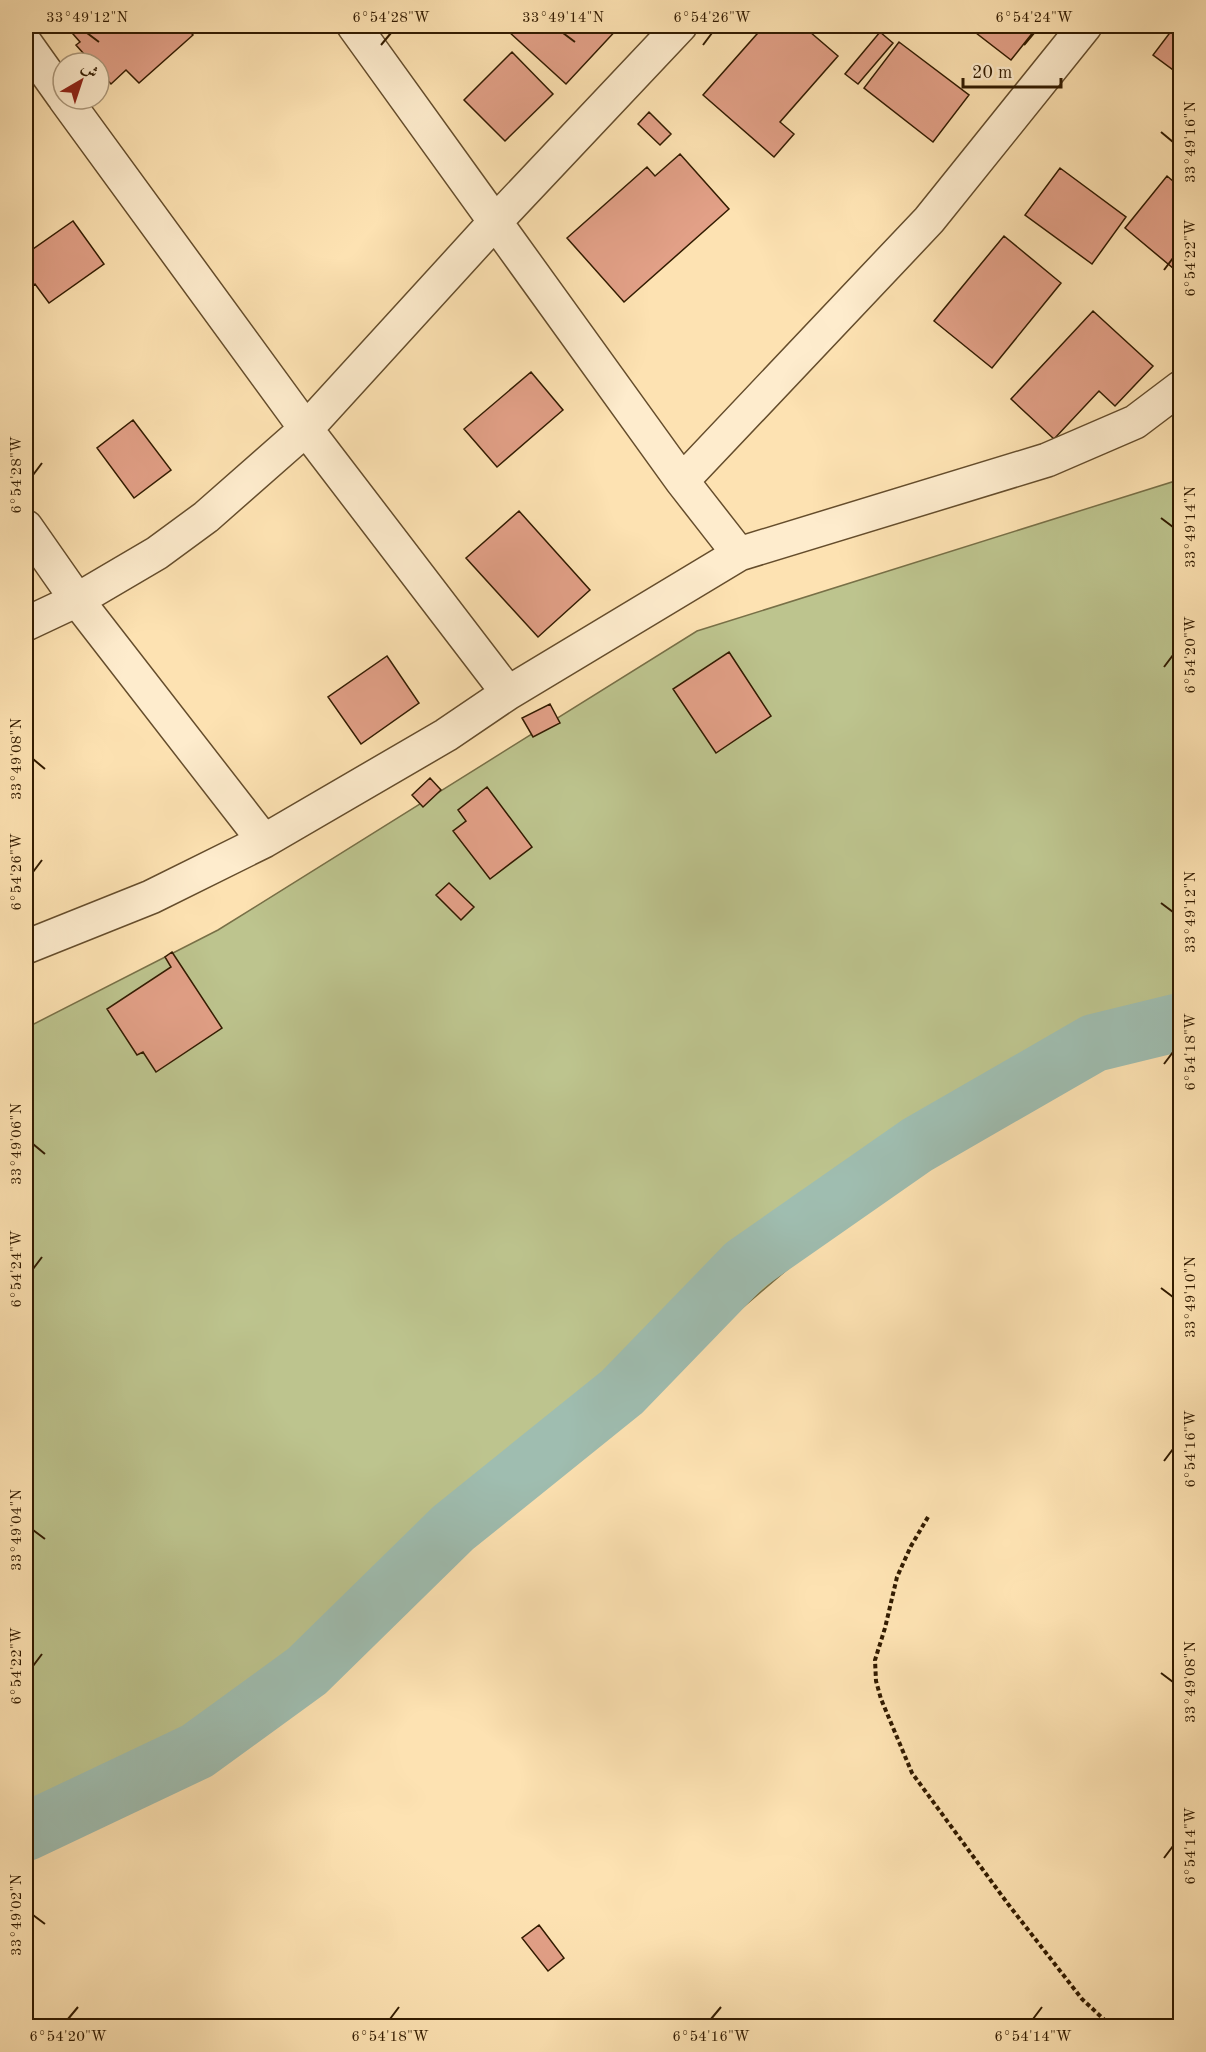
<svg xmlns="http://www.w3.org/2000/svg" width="1206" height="2052" font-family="'Old Standard TT',Amiri,serif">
<rect width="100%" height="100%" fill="#fde2b2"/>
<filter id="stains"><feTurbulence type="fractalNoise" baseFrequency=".00333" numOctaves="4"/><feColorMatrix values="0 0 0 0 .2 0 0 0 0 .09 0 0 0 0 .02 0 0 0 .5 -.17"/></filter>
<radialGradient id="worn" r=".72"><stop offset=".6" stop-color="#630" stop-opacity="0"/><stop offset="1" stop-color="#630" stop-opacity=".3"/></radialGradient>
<path fill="#bdc48e" stroke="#787047" stroke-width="1.5" d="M1180,473V1026L865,1203L419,1584L225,1755L26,1813V1028L218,930L697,631L1175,481Z"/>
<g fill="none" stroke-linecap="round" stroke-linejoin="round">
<path stroke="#9fbdb0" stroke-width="58" d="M26,1832L197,1751L307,1671L453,1528L622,1392L745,1265L917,1145L1094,1043L1180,1022"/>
</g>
<path fill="#e2a087" stroke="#321b00" stroke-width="1.5" d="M66,26H185L193,35L139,83L126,70L111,84L99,71V63H92L76,45L80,42Z
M514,26H620L566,84L508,31Z
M764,26H803L838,56L780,122L794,134L774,157L703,95Z
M967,26H1038L1011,60Z
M1175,26H1180V75L1153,55Z
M880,32L893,43L858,84L845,74Z
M899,42L969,95L933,142L864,88Z
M512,52L553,94L505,141L464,100Z
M649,112L671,134L660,145L638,124Z
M680,154L729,209L624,302L567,238L647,167L655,176Z
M1060,168L1126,217L1092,264L1025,215Z
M1167,176L1180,187V274L1125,228Z
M73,221L104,264L49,303L35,284L26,291V254Z
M1004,236L1061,283L992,368L934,321Z
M1093,311L1153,366L1115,406L1099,391L1054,439L1011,399Z
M531,372L563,410L497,467L464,429Z
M133,420L171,470L134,498L97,448Z
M519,511L590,590L538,637L466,558Z
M729,652L771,716L716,753L673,689Z
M387,656L419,703L361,744L328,697Z
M550,704L560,723L533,737L522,718Z
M430,778L441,790L423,807L412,795Z
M487,787L532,847L490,879L453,831L466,821L458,810Z
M449,883L474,907L461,920L436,895Z
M172,952L222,1028L156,1072L143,1052L137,1055L107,1009L171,967L165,957Z
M539,1925L564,1958L548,1971L522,1938Z"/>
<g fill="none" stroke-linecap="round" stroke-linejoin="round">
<defs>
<path id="minor" d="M354,26L682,481L739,554
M26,44L63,96
M65,99L306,429L508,693
M682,481L929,220L1085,26
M26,527L77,600L264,841
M26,624L77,600L157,553L206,517L306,429L495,222L680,26
M26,947L151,897L264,841L446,735L508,693L739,554L1047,460L1135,422L1180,388"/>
</defs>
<use href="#minor" stroke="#654d2c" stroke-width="36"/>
<path stroke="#321b00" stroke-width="4" stroke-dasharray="4.5 3" stroke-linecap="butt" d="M928,1517L911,1546L897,1577L885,1628L875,1660L876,1681L881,1699L912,1773L1008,1904L1082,1999L1111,2026"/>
<use href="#minor" stroke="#feeccd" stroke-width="33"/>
</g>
<path fill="none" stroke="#321b00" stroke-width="2" d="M87,33L99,42M563,33L575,42M381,45L391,33M703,45L712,33M1024,45L1034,33M1161,132L1173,142M1164,270L1173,258M33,475L42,463M1161,518L1173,527M1164,667L1173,655M33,759L45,769M33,872L42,860M1161,903L1173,912M1164,1064L1173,1052M33,1144L45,1154M33,1269L42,1257M1161,1288L1173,1297M1164,1461L1173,1449M33,1530L45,1539M33,1666L42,1654M1161,1673L1173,1682M1164,1858L1173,1846M33,1915L45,1924M68,2019L78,2007M390,2019L399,2007M711,2019L721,2007M1033,2019L1042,2007"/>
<rect width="1206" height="2052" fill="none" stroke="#fde2b2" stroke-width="66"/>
<g transform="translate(81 81) rotate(39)"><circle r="28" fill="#feeccd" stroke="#ac987b" stroke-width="1.5"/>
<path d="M0-4.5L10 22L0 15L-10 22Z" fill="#8f2418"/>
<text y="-9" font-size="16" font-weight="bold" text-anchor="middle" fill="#321b00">ش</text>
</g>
<path d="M963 78v9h98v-9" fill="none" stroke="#321b00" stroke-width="3"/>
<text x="972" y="78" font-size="18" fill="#321b00" stroke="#feeccd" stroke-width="4.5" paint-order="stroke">20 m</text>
<rect x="33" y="33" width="1140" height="1986" fill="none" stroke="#321b00" stroke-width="2"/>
<g font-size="15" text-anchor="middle" fill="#321b00">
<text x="87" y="22">33°49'12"N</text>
<text x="391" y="22">6°54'28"W</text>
<text x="563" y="22">33°49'14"N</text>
<text x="712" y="22">6°54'26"W</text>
<text x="1034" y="22">6°54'24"W</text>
<text transform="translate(1190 142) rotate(-90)" y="5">33°49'16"N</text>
<text transform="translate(1190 258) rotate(-90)" y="5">6°54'22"W</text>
<text transform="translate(16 475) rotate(-90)" y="5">6°54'28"W</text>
<text transform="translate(1190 527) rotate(-90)" y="5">33°49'14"N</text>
<text transform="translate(1190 655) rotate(-90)" y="5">6°54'20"W</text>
<text transform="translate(16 759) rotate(-90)" y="5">33°49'08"N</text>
<text transform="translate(16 872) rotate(-90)" y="5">6°54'26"W</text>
<text transform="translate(1190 912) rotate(-90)" y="5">33°49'12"N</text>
<text transform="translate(1190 1052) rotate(-90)" y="5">6°54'18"W</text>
<text transform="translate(16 1144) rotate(-90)" y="5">33°49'06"N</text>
<text transform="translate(16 1269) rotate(-90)" y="5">6°54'24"W</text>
<text transform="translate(1190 1297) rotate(-90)" y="5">33°49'10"N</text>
<text transform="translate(1190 1449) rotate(-90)" y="5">6°54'16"W</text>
<text transform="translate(16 1530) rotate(-90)" y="5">33°49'04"N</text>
<text transform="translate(16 1666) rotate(-90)" y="5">6°54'22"W</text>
<text transform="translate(1190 1682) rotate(-90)" y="5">33°49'08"N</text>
<text transform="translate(1190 1846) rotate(-90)" y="5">6°54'14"W</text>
<text transform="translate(16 1915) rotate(-90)" y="5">33°49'02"N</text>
<text x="68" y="2041">6°54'20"W</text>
<text x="390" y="2041">6°54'18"W</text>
<text x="711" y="2041">6°54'16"W</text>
<text x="1033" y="2041">6°54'14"W</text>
</g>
<rect width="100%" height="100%" filter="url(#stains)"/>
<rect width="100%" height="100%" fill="url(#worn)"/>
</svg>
